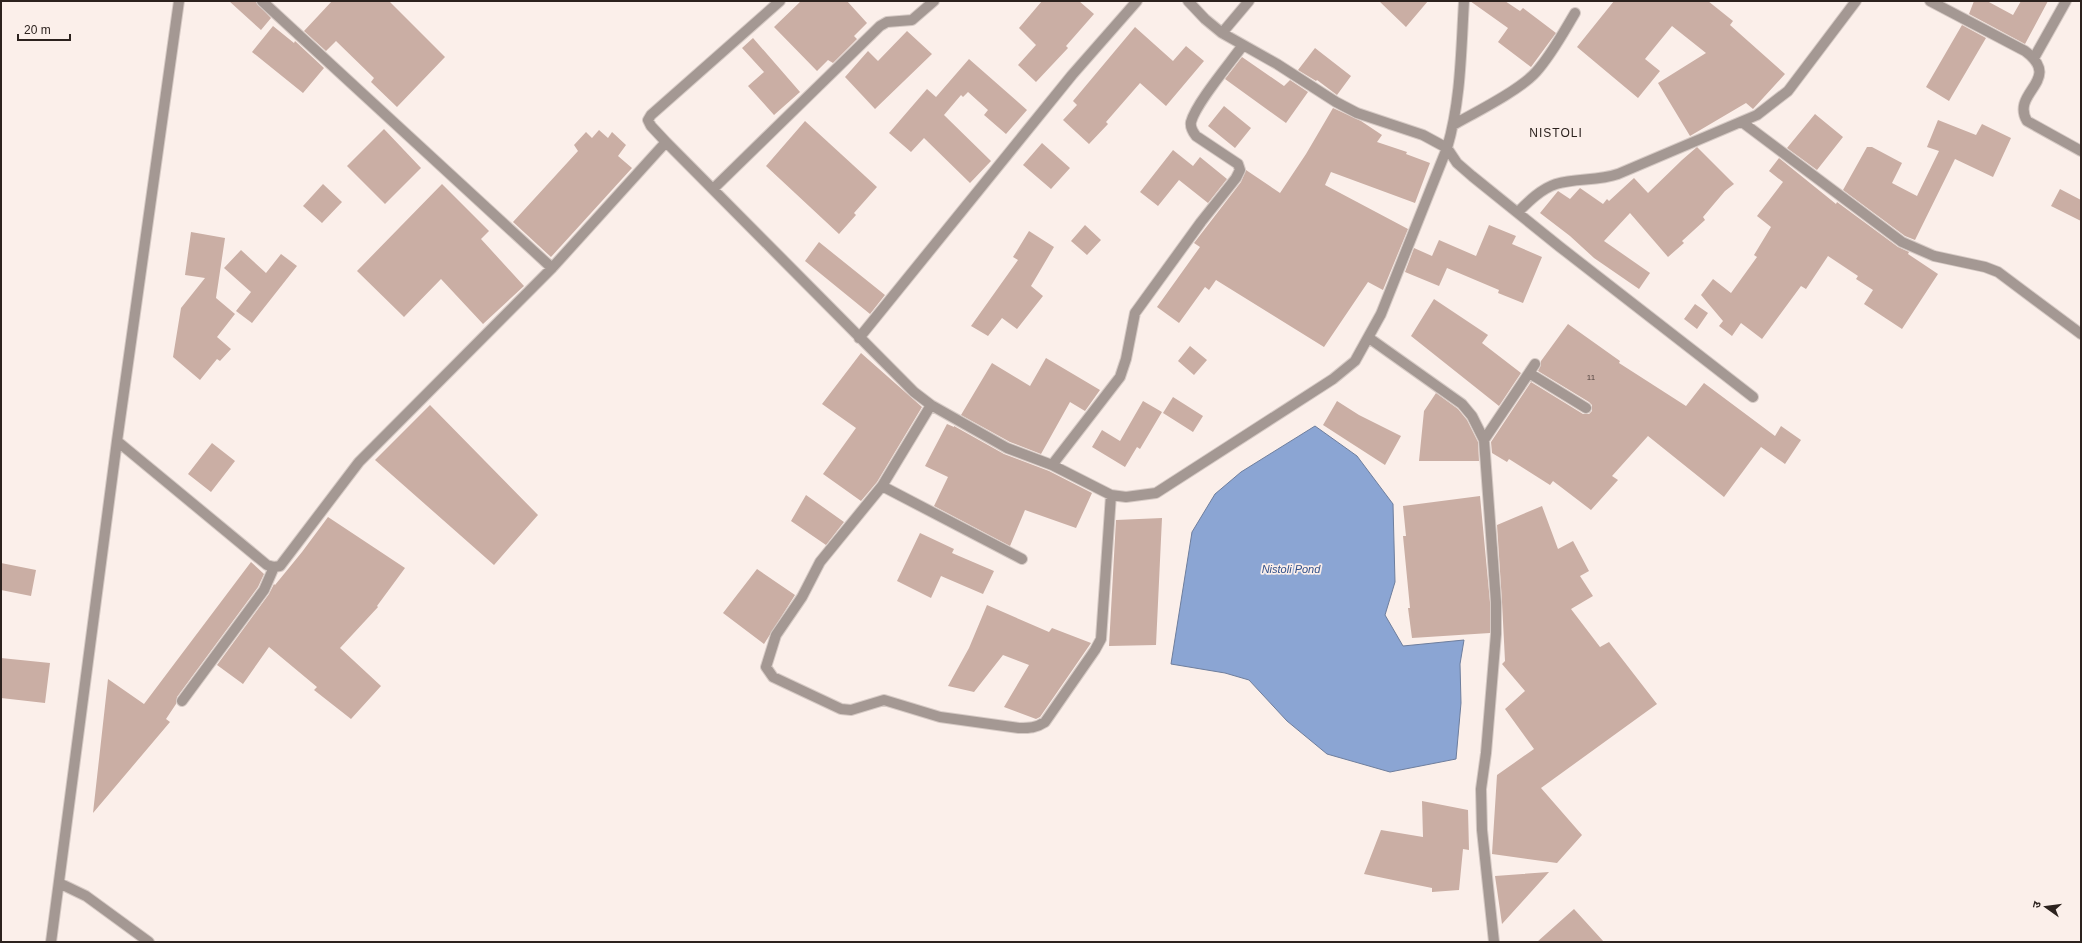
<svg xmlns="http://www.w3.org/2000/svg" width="2082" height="943" font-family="Arial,'Noto Sans Devanagari',sans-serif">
<rect width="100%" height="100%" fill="#fbefea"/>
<path fill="#8ba5d3" stroke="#6e7e9d" d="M1315,426L1357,456L1393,504L1395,582L1385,615L1403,646L1464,640L1460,664L1461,703L1456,759L1390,772L1327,754L1287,721L1249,680L1225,673L1171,664L1192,532L1215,494L1241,472Z"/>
<path fill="#caaea4" d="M229,1H255L271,18L261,30Z
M332,1H389L445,57L397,107L371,82L374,78L336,41L326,51L304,31Z
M801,1H847L867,23L854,36L857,39L833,63L828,60L817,71L774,27Z
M1042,1H1079L1094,14L1066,46L1068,48L1036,82L1018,65L1036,45L1019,28Z
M1379,1H1428L1406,27Z
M1470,1H1505L1520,11L1523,8L1556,33L1531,67L1498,42L1508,28Z
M1614,1H1708L1733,21L1730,25L1785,74L1753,109L1746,103L1690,136L1658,83L1706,53L1672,26L1645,59L1660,71L1638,98L1577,47Z
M1974,1H1987L2013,15L2021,1H2048L2025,44L1969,14Z
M1962,25L1986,38L1949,101L1926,87Z
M273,26L294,43L295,41L324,68L303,93L252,52Z
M1135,27L1173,61L1186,46L1204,61L1166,106L1140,83L1106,122L1108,124L1089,144L1063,120L1077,105L1073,101Z
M907,31L932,54L875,109L845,77L868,51L878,61Z
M753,38L800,92L774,115L748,86L764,72L742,48Z
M1315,48L1351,76L1337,95L1317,80L1316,81L1298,70Z
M1242,57L1284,86L1290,80L1308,92L1286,123L1225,79Z
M969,59L1027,110L1006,134L984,115L988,110L968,92L963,97L961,95L944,115L991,161L970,183L924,138L911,152L889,133L927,89L936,97Z
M1224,106L1251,128L1235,148L1208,126Z
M1333,108L1361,121L1382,135L1377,142L1407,152L1406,154L1430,163L1415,203L1331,172L1325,185L1408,229L1383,290L1368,282L1324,347L1216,280L1209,290L1205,287L1179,323L1157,307L1200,247L1194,243L1241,182L1246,170L1280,193L1306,154Z
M1815,114L1843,137L1817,170L1787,148Z
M1938,120L1976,135L1982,124L2011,138L1993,177L1955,159L1915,240L1905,236L1843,190L1867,147H1872L1902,163L1892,183L1917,196L1939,151L1927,147Z
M805,121L877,187L854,213L856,215L839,234L766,166Z
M384,129L421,168L385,204L347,166Z
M599,130L608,138L612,132L626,145L618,156L632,168L551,257L513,222L578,151L574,145L586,132L592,138Z
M1042,143L1070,168L1051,189L1023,165Z
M1697,147L1734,184L1725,191L1703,217L1705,220L1682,241L1684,243L1668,257L1630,213L1604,241L1650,273L1639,289L1594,258L1570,236L1540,213L1558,191L1570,199L1580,188L1603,204L1607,199L1609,201L1634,178L1648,193L1682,160Z
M1173,150L1193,166L1200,157L1227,179L1208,203L1179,180L1158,206L1140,192Z
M1779,158L1836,204L1837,202L1898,247L1909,252L1908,254L1938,274L1902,329L1864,304L1873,290L1856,279L1858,276L1828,256L1806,289L1801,286L1762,339L1741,323L1732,336L1719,326L1723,321L1701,295L1713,279L1731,293L1757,257L1754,255L1771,227L1757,216L1783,182L1769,171Z
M323,184L342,202L322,223L303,206Z
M442,184L489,231L481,239L524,286L483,324L441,279L404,317L357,271Z
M2060,189L2081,200V221L2051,206Z
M1085,225L1101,240L1087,255L1071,241Z
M1489,225L1516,236L1512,244L1542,257L1523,303L1498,293L1499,290L1447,268L1439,286L1405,272L1414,248L1432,256L1439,240L1476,256Z
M1029,231L1054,247L1031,286L1043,296L1017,329L1002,318L988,336L971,326L1018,260L1013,257Z
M191,232L225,238L216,298L235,314L217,337L231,349L220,361L217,359L200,380L173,357L181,308L205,278L185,275Z
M819,242L885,295L870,314L805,261Z
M241,250L266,273L281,254L297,266L252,323L236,311L251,292L224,268Z
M1434,299L1488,335L1482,343L1521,373L1499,406L1411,336Z
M1695,304L1708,313L1697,329L1684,319Z
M1568,324L1620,361L1619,363L1686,406L1704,383L1775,436L1781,426L1801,440L1785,464L1761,447L1724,497L1648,436L1612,476L1618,480L1591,510L1553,481L1550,485L1509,459L1507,462L1492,453L1491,442L1531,382L1583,414H1589L1592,411V405L1589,402L1538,371L1541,365V361Z
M1190,346L1207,360L1194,375L1178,361Z
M861,353L922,407L877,482L861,501L823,474L856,428L822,404Z
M1046,358L1100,390L1085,411L1070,402L1041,454L1010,442L961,415L992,363L1030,386Z
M1436,393L1458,409L1467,420L1478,442L1479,461H1419L1424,411Z
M1173,397L1203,416L1193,432L1163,413Z
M1143,401L1162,412L1140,449L1137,447L1125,467L1092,447L1102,430L1120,441Z
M1337,401L1359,415L1401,436L1385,465L1323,425Z
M430,405L538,515L494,565L375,460Z
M947,424L954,427V426L1004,454L1049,471L1092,493L1076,528L1025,510L1010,546L934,506L948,477L925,466Z
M212,443L235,461L211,492L188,474Z
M806,495L844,522L826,545L791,521Z
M1480,496L1490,602V633L1412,638L1408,608H1410L1403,536H1406L1403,506Z
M1542,506L1558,549L1573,541L1589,571L1580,576L1593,596L1571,609L1600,647L1609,642L1657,704L1541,788L1582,835L1557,863L1492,854L1497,775L1534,749L1505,709L1525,691L1502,664L1505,661L1502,602L1497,525Z
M328,517L405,568L377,606L378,607L340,648L381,686L351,719L314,690L317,687L269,647L243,684L217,665L269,594L274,584L275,585L302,552Z
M1162,518L1156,645L1109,646L1116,520Z
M920,533L954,549L952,553L994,571L983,594L941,576L931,598L897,581Z
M251,562L264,574L258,587L177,697L176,704L166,719L170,722L93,813L108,679L144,704Z
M1,563L36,570L31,596L1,590Z
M757,569L795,595L764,644L723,613Z
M987,605L1049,632L1052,628L1091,643L1040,717L1036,719L1004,707L1029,665L1003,655L974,692L948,686L969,648Z
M1,658L50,663L45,703L1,698Z
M1422,801L1468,810L1469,850L1463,849L1459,890L1432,892V888L1364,874L1381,830L1423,837Z
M1549,872L1502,924L1495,876Z
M1574,909L1604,942H1537Z"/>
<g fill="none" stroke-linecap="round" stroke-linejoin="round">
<defs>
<path id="minor" d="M262,1L552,268
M1188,1L1205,19L1222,33L1277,64L1336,102L1357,113L1423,135L1447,148L1457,163L1472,176L1560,247L1753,397
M1930,1L2025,51C2064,80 2010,92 2027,121L2081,151
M1222,33L1249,1
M2034,58L2066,1
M1742,122L1902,242L1934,256L1985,267L1998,272L2081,334
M1453,125C1476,112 1520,90 1536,72C1552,54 1563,33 1575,13
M666,142L651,126L648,120L651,115L780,1
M713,189L880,26L887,22L912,20L934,1
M1518,212C1529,201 1541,189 1556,184C1576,178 1598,181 1618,174L1757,115L1788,91L1856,1
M859,338L1072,75L1137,1
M1369,338L1462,404L1472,416L1484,440L1496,602V634L1486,753L1481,789L1482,830L1494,942
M1529,373L1586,408
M931,405L882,486L820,562L802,597L776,635L766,667L773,677L841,709L851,710L884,700L940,717L1019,728C1030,728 1036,728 1045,722L1095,650L1101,639L1111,495
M1484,440L1535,364
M117,441L267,565L274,567L280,566L359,462L552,268L666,142L914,392L931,405L1007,448L1052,465L1111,495L1126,497L1156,493L1333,379L1355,361L1381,314L1447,148C1461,101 1461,50 1464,1
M1052,465L1120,377L1126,359L1135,313L1201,222L1236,178L1240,170L1238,164L1196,136C1193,132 1190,127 1191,122C1196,103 1231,62 1243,45
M882,486L1022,559
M182,701L264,590L274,567
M59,883L86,896L149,942
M51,942L117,441L179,1"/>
</defs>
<use href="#minor" stroke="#d6cac5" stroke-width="12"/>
<use href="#minor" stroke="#a49893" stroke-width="10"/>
</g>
<g text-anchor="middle" stroke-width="3.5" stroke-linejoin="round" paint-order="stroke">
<g font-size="8" fill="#544540">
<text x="1591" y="380">11</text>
</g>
<g font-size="11" font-style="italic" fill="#304f89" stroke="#fbefea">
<text x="1291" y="573">Nistoli Pond</text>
</g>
<g font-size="12" letter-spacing="1" fill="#2c221e" stroke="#fbefea">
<text x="1556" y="137">NISTOLI</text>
</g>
</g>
<rect width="2082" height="943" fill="none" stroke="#2c221e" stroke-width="4"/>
<g transform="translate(2046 907) rotate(284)" stroke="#fbefea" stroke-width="3" paint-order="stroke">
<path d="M0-3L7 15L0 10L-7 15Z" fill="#2c221e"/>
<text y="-6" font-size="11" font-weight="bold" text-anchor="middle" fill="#2c221e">उ</text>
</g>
<path d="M18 34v6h52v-6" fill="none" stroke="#2c221e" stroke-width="2"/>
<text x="24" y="34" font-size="12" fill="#2c221e" stroke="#fbefea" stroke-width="3" paint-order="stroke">20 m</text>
</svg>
